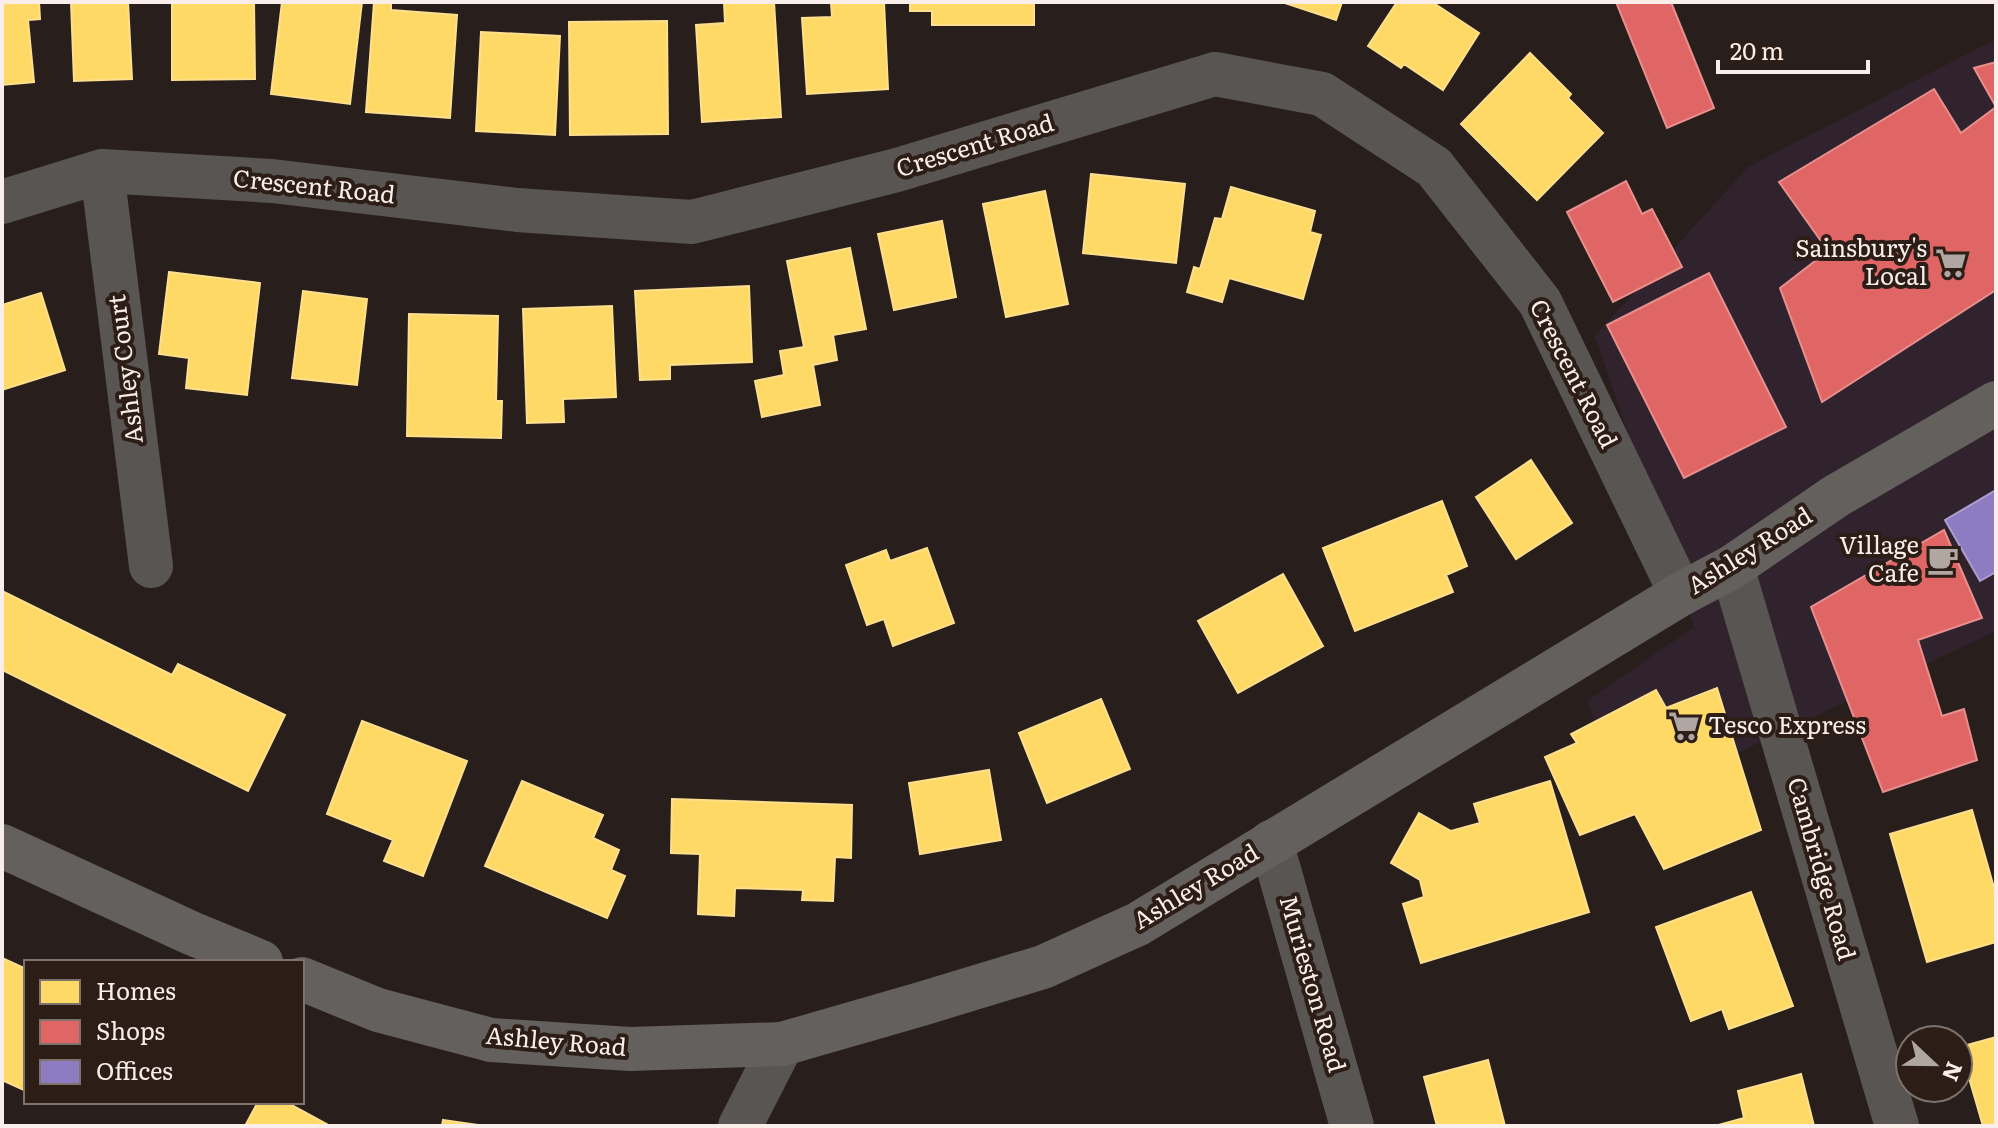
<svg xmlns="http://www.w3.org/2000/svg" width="1998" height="1128" font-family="Literata,serif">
<rect width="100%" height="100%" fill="#281f1c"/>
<path fill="#30232d" d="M1996,39V631L1629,804L1587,701L1694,627L1595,336L1748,167Z"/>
<path fill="#ffd966" stroke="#fddf8e" stroke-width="2" d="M4,2H39L40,19L28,20L34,82L2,85V5H5Z
M71,2H128L132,79L74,81Z
M172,2H254L255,79L172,80Z
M282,2H362L350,104L271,94Z
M374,2H391V10L457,15L450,118L366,112Z
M724,2H774L781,117L702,122L696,25L725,23Z
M831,2H884L888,89L807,94L802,18L832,17Z
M910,2H1034V25H932V11H910Z
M1282,2H1342L1336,20Z
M1397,2H1432L1479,33L1443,90L1404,64L1401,68L1368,46Z
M667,21L668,134L570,135L569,22Z
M481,32L560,36L555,135L476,131Z
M1530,53L1571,94L1568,98L1603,133L1537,200L1461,124Z
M1091,174L1185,184L1176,263L1083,253Z
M1231,187L1315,211L1310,232L1321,235L1303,299L1229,278L1222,302L1187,292L1194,267L1200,269L1215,218L1222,219Z
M1045,191L1068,304L1006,317L983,204Z
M942,221L956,297L894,310L878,234Z
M850,248L866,329L833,335L837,360L813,365L820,405L762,417L755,381L784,375L780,351L804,347L787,261Z
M169,272L260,283L247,395L186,388L189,358L159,354Z
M749,286L752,362L670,365V379L640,380L635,291Z
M303,291L367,299L357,385L292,378Z
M41,293L65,370L2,390V305Z
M612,306L616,397L563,399L564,422L527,423L523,309Z
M409,314L498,316L496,401H502L501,438L407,436Z
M1531,460L1572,523L1516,559L1476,497Z
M1442,501L1467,566L1446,575L1453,592L1355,631L1323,548Z
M927,548L954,623L893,646L884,619L867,625L846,565L886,550L890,561Z
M1283,574L1323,646L1238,693L1198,621Z
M2,591L172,675L178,664L285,715L248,791L2,670Z
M1717,688L1761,830L1664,869L1635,814L1580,835L1545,757L1577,743L1571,734L1656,690L1666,708Z
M1101,699L1130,769L1047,803L1019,733Z
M362,721L467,761L423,876L384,861L393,840L327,814Z
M989,770L1001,840L920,854L909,783Z
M522,781L603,815L593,838L619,850L611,870L625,876L607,918L485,866Z
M1550,781L1589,912L1421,963L1403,904L1424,897L1420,880L1391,863L1419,813L1451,831L1480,823L1474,804Z
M672,799L852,805L851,858L835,857L833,901L802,900L803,890L735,888L734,916L698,914L700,854L671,853Z
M1972,810L1996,895V942L1927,962L1890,834Z
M1751,892L1793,1006L1729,1029L1722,1009L1691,1021L1656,927Z
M2,958L26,969V1091L2,1080Z
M1996,1037V1126H1983L1960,1047Z
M1488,1060L1505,1126H1437L1424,1077Z
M1801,1074L1814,1126H1715L1744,1118L1738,1091Z
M258,1102H286L330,1126H245Z
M443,1120L485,1126H442Z"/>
<path fill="#e06666" stroke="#e88f8e" stroke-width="2" d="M1616,2H1671L1714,108L1667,128Z
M1996,62V107L1974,68Z
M1934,89L1961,133L1996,107V290L1822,402L1780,288L1828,251L1779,182Z
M1626,181L1642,214L1652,209L1682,267L1613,302L1567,212Z
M1709,273L1786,427L1684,478L1607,325Z
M1944,530L1982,618L1918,640L1942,716L1964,709L1977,760L1883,792L1811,607Z"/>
<path fill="#8e7cc3" stroke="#ae9ecf" stroke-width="2" d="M1996,490V572L1980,581L1945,520Z"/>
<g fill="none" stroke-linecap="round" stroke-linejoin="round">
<path stroke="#585553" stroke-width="44" d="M102,171L151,566
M2,202L102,171L272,181L517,210L692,222L897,170L1215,74L1322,94L1434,167L1540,302L1681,594
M1732,567L1897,1126
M1271,842L1352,1126
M740,1126L782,1044"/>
<path stroke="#64605e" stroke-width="44" d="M2,846L191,933L261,962
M302,979L378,1010L491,1040L630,1049L782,1044L921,1004L1043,967L1138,924L1681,594L1732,567L1836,496L1996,403"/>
</g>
<defs>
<symbol id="supermarket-bare" viewBox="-9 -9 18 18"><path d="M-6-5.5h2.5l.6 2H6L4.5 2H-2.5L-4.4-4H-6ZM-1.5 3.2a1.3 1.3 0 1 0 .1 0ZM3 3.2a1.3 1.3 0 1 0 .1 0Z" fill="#b0a6a2" stroke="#2d1d17" stroke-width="2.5" paint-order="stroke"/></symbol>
<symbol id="cafe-bare" viewBox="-9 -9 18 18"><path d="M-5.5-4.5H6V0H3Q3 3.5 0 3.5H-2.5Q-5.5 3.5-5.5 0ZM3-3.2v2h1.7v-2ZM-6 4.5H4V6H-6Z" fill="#b0a6a2" stroke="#2d1d17" stroke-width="2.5" paint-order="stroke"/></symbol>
</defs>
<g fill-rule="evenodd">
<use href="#supermarket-bare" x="1929" y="241" width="44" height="44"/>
<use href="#cafe-bare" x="1921" y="538" width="44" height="44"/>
<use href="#supermarket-bare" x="1662" y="704" width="44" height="44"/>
</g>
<g text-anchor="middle" stroke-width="8" stroke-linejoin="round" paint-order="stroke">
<g font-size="24" fill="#f9eeea" stroke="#2d1d17">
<text transform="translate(975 146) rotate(-17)" y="8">Crescent Road</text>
<text transform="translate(314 187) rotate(6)" y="8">Crescent Road</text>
<text transform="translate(126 369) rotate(-97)" y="8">Ashley Court</text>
<text transform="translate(1573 374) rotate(63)" y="8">Crescent Road</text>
<text transform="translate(1750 551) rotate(-32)" y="8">Ashley Road</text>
<text transform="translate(1821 869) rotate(74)" y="8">Cambridge Road</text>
<text transform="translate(1196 887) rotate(-31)" y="8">Ashley Road</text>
<text transform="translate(1312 984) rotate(74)" y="8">Murieston Road</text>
<text transform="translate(556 1042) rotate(5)" y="8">Ashley Road</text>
</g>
<g font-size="24" fill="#f9eeea" stroke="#2d1d17" text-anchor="end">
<text x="1927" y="257">Sainsbury's<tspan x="1927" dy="28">Local</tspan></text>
<text x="1919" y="554">Village<tspan x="1919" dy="28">Cafe</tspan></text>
<text x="1708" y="734" text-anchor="start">Tesco Express</text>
</g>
</g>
<rect width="1998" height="1128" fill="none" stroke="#f9eeea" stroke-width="8"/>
<rect x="24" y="960" width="280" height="144" fill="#2d1d17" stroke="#7f716b" stroke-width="2"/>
<rect x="40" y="980" width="40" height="24" fill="#ffd966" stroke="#7f716b" stroke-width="2"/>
<text x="96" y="1000" font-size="24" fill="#f9eeea">Homes</text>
<rect x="40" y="1020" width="40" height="24" fill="#e06666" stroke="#7f716b" stroke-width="2"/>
<text x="96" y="1040" font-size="24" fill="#f9eeea">Shops</text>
<rect x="40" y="1060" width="40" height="24" fill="#8e7cc3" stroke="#7f716b" stroke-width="2"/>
<text x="96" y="1080" font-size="24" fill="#f9eeea">Offices</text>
<g transform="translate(1934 1064) rotate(112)"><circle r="38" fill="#2d1d17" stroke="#7f716b" stroke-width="2"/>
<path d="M0-6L14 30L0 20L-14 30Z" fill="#b0a6a2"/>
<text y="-12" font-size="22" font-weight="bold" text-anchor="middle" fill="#f9eeea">N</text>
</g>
<path d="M1718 60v12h150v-12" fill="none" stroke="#f9eeea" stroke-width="4"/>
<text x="1730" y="60" font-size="24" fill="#f9eeea" stroke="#2d1d17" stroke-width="6" paint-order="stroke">20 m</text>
</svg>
